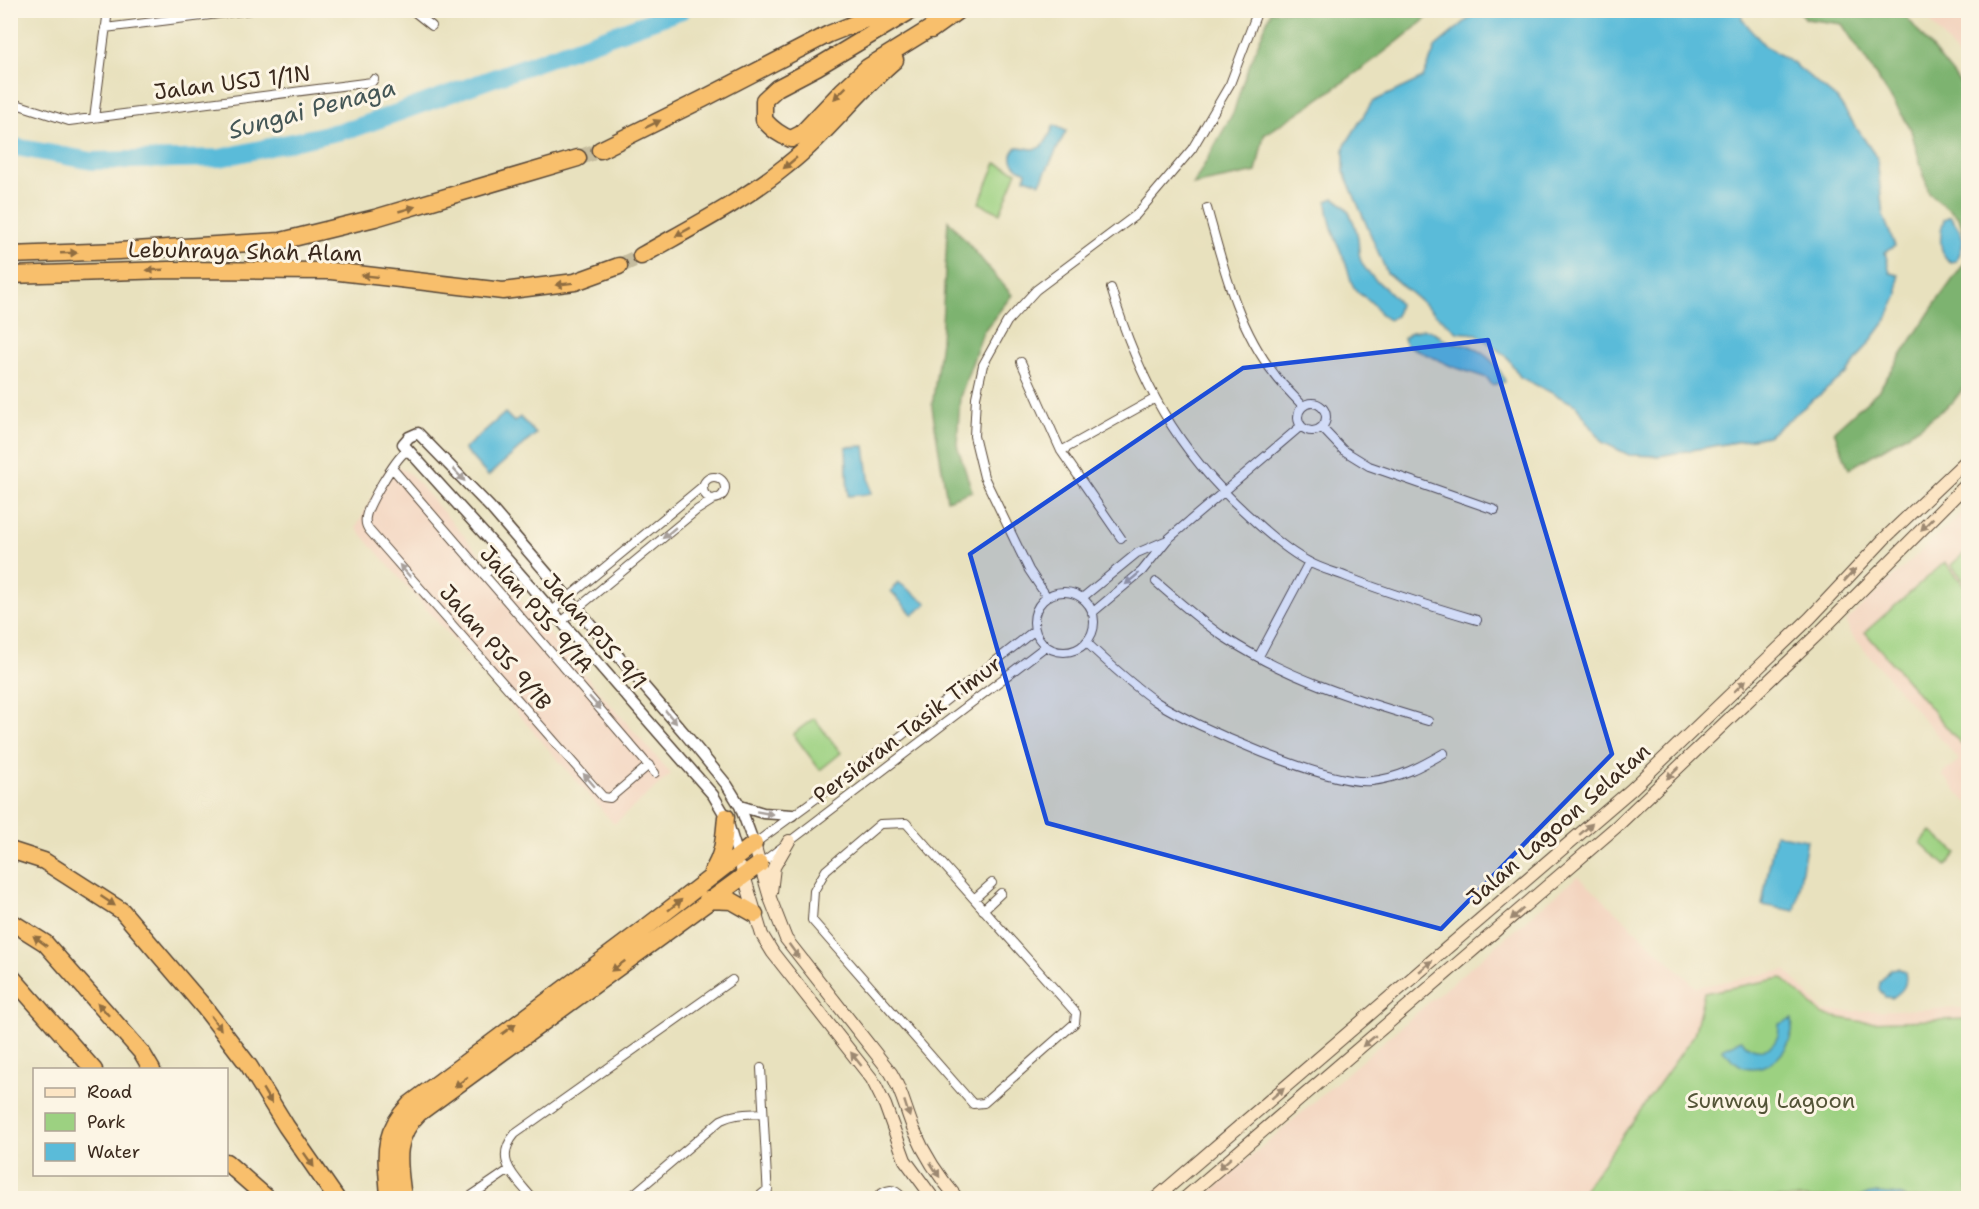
<svg xmlns="http://www.w3.org/2000/svg" width="1979" height="1209" font-family="'Shantell Sans',sans-serif">
<rect width="100%" height="100%" fill="#fcf5e5"/>
<filter id="ink" filterUnits="userSpaceOnUse"><feTurbulence type="fractalNoise" baseFrequency=".0167" numOctaves="2"/><feDisplacementMap in="SourceGraphic" scale="12" xChannelSelector="R" yChannelSelector="G"/><feConvolveMatrix kernelMatrix="1 2 1 2 8 2 1 2 1" color-interpolation-filters="sRGB"/></filter>
<filter id="wash" filterUnits="userSpaceOnUse"><feTurbulence type="fractalNoise" baseFrequency=".008" numOctaves="4" result="noise"/><feDisplacementMap in="SourceGraphic" scale="24" xChannelSelector="R" yChannelSelector="G"/><feGaussianBlur stdDeviation="1.35" result="paint"/><feColorMatrix in="noise" values="0 0 0 0 0 0 0 0 0 0 0 0 0 0 0 0 0 1.4 0 .05"/><feComposite in="paint" operator="in"/></filter>
<g filter="url(#wash)">
<rect width="100%" height="100%" fill="#e8e1be"/>
<path fill="#f3d4bf" d="M1922,11H1968V69Z
M391,461L411,475L671,774L614,824L356,528Z
M1965,510L1968,514V804L1942,775L1959,760L1849,632L1847,620Z
M1578,876L1696,987L1786,970L1824,1012L1968,1008V1198H1203L1413,1016Z"/>
<path fill="#9cd181" stroke="#6c7e50" stroke-width="1.5" d="M996,163L1017,172L1000,213L979,203Z
M1968,550V585L1951,565Z
M1945,562L1968,590V752L1865,632Z
M814,718L841,753L820,770L793,734Z
M1931,831L1957,853L1946,866L1921,843Z
M1782,978L1823,1015L1864,1022L1968,1019V1198H1578L1694,1035L1704,993Z"/>
<path fill="#7db36f" stroke="#5c6e46" stroke-width="1.5" d="M1271,11H1435C1382,57 1324,97 1264,135L1256,172L1193,185L1234,111L1242,84Z
M1799,11H1902L1968,93V245L1959,218L1929,193L1910,127L1842,24L1806,19Z
M948,220L1012,295L983,332L960,397L957,445L972,491L947,500L932,407L941,341Z
M1968,258V382L1953,402L1919,427L1849,469L1834,431L1878,391L1933,307Z"/>
<path fill="#5abbd9" stroke="#4a727c" stroke-width="1.5" d="M1478,11H1741L1742,19L1765,46L1794,64L1837,99L1877,158L1883,215L1895,246L1885,252L1890,273L1898,275V295L1887,319L1847,373L1768,436L1660,456L1629,455L1602,442L1576,405L1520,377L1507,357L1477,334L1457,332L1387,273L1344,172V147L1372,102L1423,78L1436,46Z
M1054,125L1066,131L1040,183L1025,178L1026,172C1014,167 1006,158 1017,147C1023,147 1028,149 1033,149C1045,149 1050,134 1054,125Z
M1334,198C1348,205 1355,223 1358,238C1359,246 1358,253 1361,261C1369,280 1390,287 1399,304L1396,316L1389,320C1379,316 1378,308 1370,301C1366,297 1359,295 1356,290C1349,282 1350,273 1346,264C1338,245 1328,223 1327,201Z
M1950,216C1963,233 1968,241 1956,261L1951,262C1937,255 1940,231 1944,219Z
M1423,329C1437,330 1440,340 1452,343C1458,345 1464,344 1470,346C1483,351 1502,368 1505,382L1492,385L1487,378L1451,366L1406,345L1404,338L1411,332Z
M505,413L514,422L520,417L536,434L488,476L464,449Z
M865,446L871,494L848,496L846,447Z
M898,582L927,603L913,615L891,591Z
M1775,834L1807,840L1795,911L1762,905Z
M1898,968L1905,972C1908,985 1903,991 1892,998L1885,997L1879,989L1880,982L1891,969Z
M1792,1019C1796,1044 1773,1074 1744,1067C1736,1065 1728,1055 1722,1049L1741,1040C1751,1051 1770,1055 1777,1038C1779,1034 1779,1028 1779,1024Z
M1877,1193L1900,1195L1907,1198H1850Z"/>
<g fill="none" stroke-linecap="round" stroke-linejoin="round">
<path stroke="#5abbd9" stroke-width="18" d="M10,146L92,161L220,158L355,128L682,10"/>
</g>
</g>
<g filter="url(#ink)">
<g fill="none" stroke-linecap="round" stroke-linejoin="round">
<path stroke="#c5bc9e" stroke-width="16" stroke-dasharray="16 8" stroke-linecap="butt" d="M578,158L600,150
M619,266L641,256"/>
<defs>
<path id="minor" d="M412,10L432,26
M10,28L14,10
M105,28L251,10
M10,102L69,121L372,82L374,79
M94,118L108,10
M1207,208C1223,265 1237,327 1275,375C1283,386 1294,396 1303,406
M1111,288C1139,380 1176,450 1248,515C1266,532 1287,551 1309,562C1321,569 1335,572 1347,577C1390,594 1433,607 1477,620
M1021,362L1061,451L1121,538
M1298 417a14 14 0 1 1 28 0a14 14 0 1 1-28 0Z
M1322,428L1343,450L1369,466L1495,510
M1061,451L1154,399
M411,453L405,452C395,460 368,504 366,517C365,522 366,526 369,530L603,797L610,798L649,765
M392,468L655,773
M703 488a11 11 0 1 1 22 0a11 11 0 1 1-22 0Z
M484,575L505,557
M1156,582C1178,601 1200,621 1224,637C1286,678 1357,700 1428,721
M1034 622a30 30 0 1 1 60 0a30 30 0 1 1-60 0Z
M1047,597L1029,570L984,477L974,436L976,397L983,365L1007,322L1036,290L1136,215L1192,149L1230,84L1258,10
M1082,598L1137,553L1165,541
M552,611L704,485
M1092,613L1142,571L1167,540L1301,426
M561,622L697,510L716,498
M1086,642C1108,663 1130,683 1155,701C1193,726 1329,786 1372,781C1399,778 1420,767 1444,753
M1259,656L1309,562
M906,823L1076,1013L1075,1023L984,1103L973,1104L812,920L814,891L826,870L880,824Z
M754,844L897,739L1035,630
M760,864L1046,646
M974,899L992,883
M983,910L1001,893
M761,1068L768,1198
M468,1198L509,1170
M532,1198C515,1177 493,1160 515,1134L732,980
M629,1198L721,1120C735,1113 748,1114 763,1113
M757,1198L768,1189
M875,1198C886,1189 893,1186 903,1198"/>
<path id="tertiary" d="M740,806L763,813L792,815
M738,856L726,817L713,795L505,557L403,444L409,437L418,433L490,507L686,735L727,785L740,806L754,844"/>
<path id="secondary" d="M754,844L770,898L786,939L891,1073C902,1091 906,1111 914,1130C925,1156 939,1177 957,1198
M742,869L762,935L773,953L872,1079L885,1105L905,1160L933,1198
M771,892L774,867L789,841
M1156,1198L1632,789L1810,618L1885,538L1968,459
M1185,1198L1616,827L1822,630L1968,483"/>
<path id="motorway" d="M912,10L817,67L777,88L764,100V120C772,129 779,135 791,139L801,134L842,91L868,67L939,23
M931,30L959,10
M600,150L703,99L829,34L889,10
M10,255L119,251L281,241L375,218L578,158
M641,256C690,228 742,202 786,166C826,135 856,93 895,60
M10,275L168,270L331,271L503,291L575,282L619,266
M10,850L44,861L122,911L204,1007L249,1066L286,1126L336,1198
M712,872C724,854 724,837 726,817
M707,900L732,901L755,914
M10,921L45,943L142,1053L152,1070
M10,975L94,1070
M226,1162L267,1198
M389,1198C387,1158 379,1136 410,1104L649,925L754,844
M403,1198C399,1165 392,1139 419,1113L760,864"/>
</defs>
<use href="#minor" stroke="#554536" stroke-width="10"/>
<use href="#tertiary" stroke="#554536" stroke-width="13"/>
<use href="#secondary" stroke="#554536" stroke-width="14"/>
<use href="#motorway" stroke="#554536" stroke-width="19"/>
<use href="#minor" stroke="#fff" stroke-width="8"/>
<use href="#tertiary" stroke="#fff" stroke-width="10"/>
<use href="#secondary" stroke="#fce5c4" stroke-width="12"/>
<use href="#motorway" stroke="#f8bf6c" stroke-width="16"/>
</g>
<defs><path id="oneway-solid" d="M-6-.8H1V-3.2L6.5 0L1 3.2V.8H-6Z" transform="scale(1.5)"/></defs>
<g fill="#906d41">
<use href="#oneway-solid" transform="translate(840 93) rotate(135)"/>
<use href="#oneway-solid" transform="translate(653 124) rotate(-26)"/>
<use href="#oneway-solid" transform="translate(790 163) rotate(140)"/>
<use href="#oneway-solid" transform="translate(407 209) rotate(-16)"/>
<use href="#oneway-solid" transform="translate(683 232) rotate(151)"/>
<use href="#oneway-solid" transform="translate(69 253) rotate(-2)"/>
<use href="#oneway-solid" transform="translate(155 270) rotate(178)"/>
<use href="#oneway-solid" transform="translate(370 276) rotate(-174)"/>
<use href="#oneway-solid" transform="translate(564 284) rotate(173)"/>
<use href="#oneway-solid" transform="translate(108 901) rotate(34)"/>
<use href="#oneway-solid" transform="translate(675 905) rotate(-39)"/>
<use href="#oneway-solid" transform="translate(40 941) rotate(-143)"/>
<use href="#oneway-solid" transform="translate(618 966) rotate(144)"/>
<use href="#oneway-solid" transform="translate(103 1009) rotate(-132)"/>
<use href="#oneway-solid" transform="translate(216 1023) rotate(53)"/>
<use href="#oneway-solid" transform="translate(509 1029) rotate(-36)"/>
<use href="#oneway-solid" transform="translate(461 1082) rotate(144)"/>
<use href="#oneway-solid" transform="translate(267 1096) rotate(59)"/>
<use href="#oneway-solid" transform="translate(309 1160) rotate(55)"/>
</g>
<g fill="#a79f9a">
<use href="#oneway-solid" transform="translate(459 475) rotate(47)"/>
<use href="#oneway-solid" transform="translate(669 533) rotate(140)"/>
<use href="#oneway-solid" transform="translate(405 571) rotate(-131)"/>
<use href="#oneway-solid" transform="translate(1132 579) rotate(140)"/>
<use href="#oneway-solid" transform="translate(595 703) rotate(49)"/>
<use href="#oneway-solid" transform="translate(671 717) rotate(50)"/>
<use href="#oneway-solid" transform="translate(589 780) rotate(-131)"/>
<use href="#oneway-solid" transform="translate(765 813) rotate(10)"/>
</g>
<g fill="#9c8871">
<use href="#oneway-solid" transform="translate(1927 524) rotate(135)"/>
<use href="#oneway-solid" transform="translate(1850 575) rotate(-47)"/>
<use href="#oneway-solid" transform="translate(1740 686) rotate(-44)"/>
<use href="#oneway-solid" transform="translate(1673 773) rotate(137)"/>
<use href="#oneway-solid" transform="translate(1586 829) rotate(-41)"/>
<use href="#oneway-solid" transform="translate(1517 914) rotate(139)"/>
<use href="#oneway-solid" transform="translate(794 951) rotate(54)"/>
<use href="#oneway-solid" transform="translate(1426 966) rotate(-40)"/>
<use href="#oneway-solid" transform="translate(1369 1041) rotate(140)"/>
<use href="#oneway-solid" transform="translate(856 1059) rotate(-128)"/>
<use href="#oneway-solid" transform="translate(1278 1093) rotate(-41)"/>
<use href="#oneway-solid" transform="translate(907 1109) rotate(72)"/>
<use href="#oneway-solid" transform="translate(1225 1163) rotate(139)"/>
<use href="#oneway-solid" transform="translate(935 1170) rotate(57)"/>
</g>
</g>
<path fill="#1d4ed8" fill-opacity="0.2" stroke="#1d4ed8" stroke-width="4.5" stroke-linejoin="round" d="M1488,340L1612,754L1441,929L1047,823L970,554L1243,368Z"/>
<g text-anchor="middle" stroke-width="6" stroke-linejoin="round" paint-order="stroke">
<g font-size="22" fill="#3b2a1e" stroke="#fcf5e5">
<text transform="translate(232 82) rotate(-7)" y="8">Jalan USJ 1/1N</text>
<text transform="translate(245 251) rotate(1)" y="8">Lebuhraya Shah Alam</text>
<text transform="translate(537 609) rotate(49)" y="8">Jalan PJS 9/1A</text>
<text transform="translate(595 631) rotate(49)" y="8">Jalan PJS 9/1</text>
<text transform="translate(496 647) rotate(49)" y="8">Jalan PJS 9/1B</text>
<text transform="translate(907 729) rotate(-37)" y="8">Persiaran Tasik Timur</text>
<text transform="translate(1558 824) rotate(-41)" y="8">Jalan Lagoon Selatan</text>
</g>
<g font-size="22" fill="#535437" stroke="#fcf5e5">
<text x="1771" y="1108">Sunway Lagoon</text>
</g>
<g font-size="24" font-style="italic" fill="#445656" stroke="#fcf5e5">
<text transform="translate(312 109) rotate(-15)" y="8">Sungai Penaga</text>
</g>
</g>
<rect width="1979" height="1209" fill="none" stroke="#fcf5e5" stroke-width="36"/>
<rect x="33" y="1068" width="195" height="108" fill="#fcf5e5" stroke="#afa495" stroke-width="1.5"/>
<rect x="45" y="1088" width="30" height="9" fill="#fce5c4" stroke="#afa495" stroke-width="1.5"/>
<text x="87" y="1098" font-size="18" fill="#3b2a1e">Road</text>
<rect x="45" y="1113" width="30" height="18" fill="#9cd181" stroke="#afa495" stroke-width="1.5"/>
<text x="87" y="1128" font-size="18" fill="#3b2a1e">Park</text>
<rect x="45" y="1143" width="30" height="18" fill="#5abbd9" stroke="#afa495" stroke-width="1.5"/>
<text x="87" y="1158" font-size="18" fill="#3b2a1e">Water</text>
</svg>
